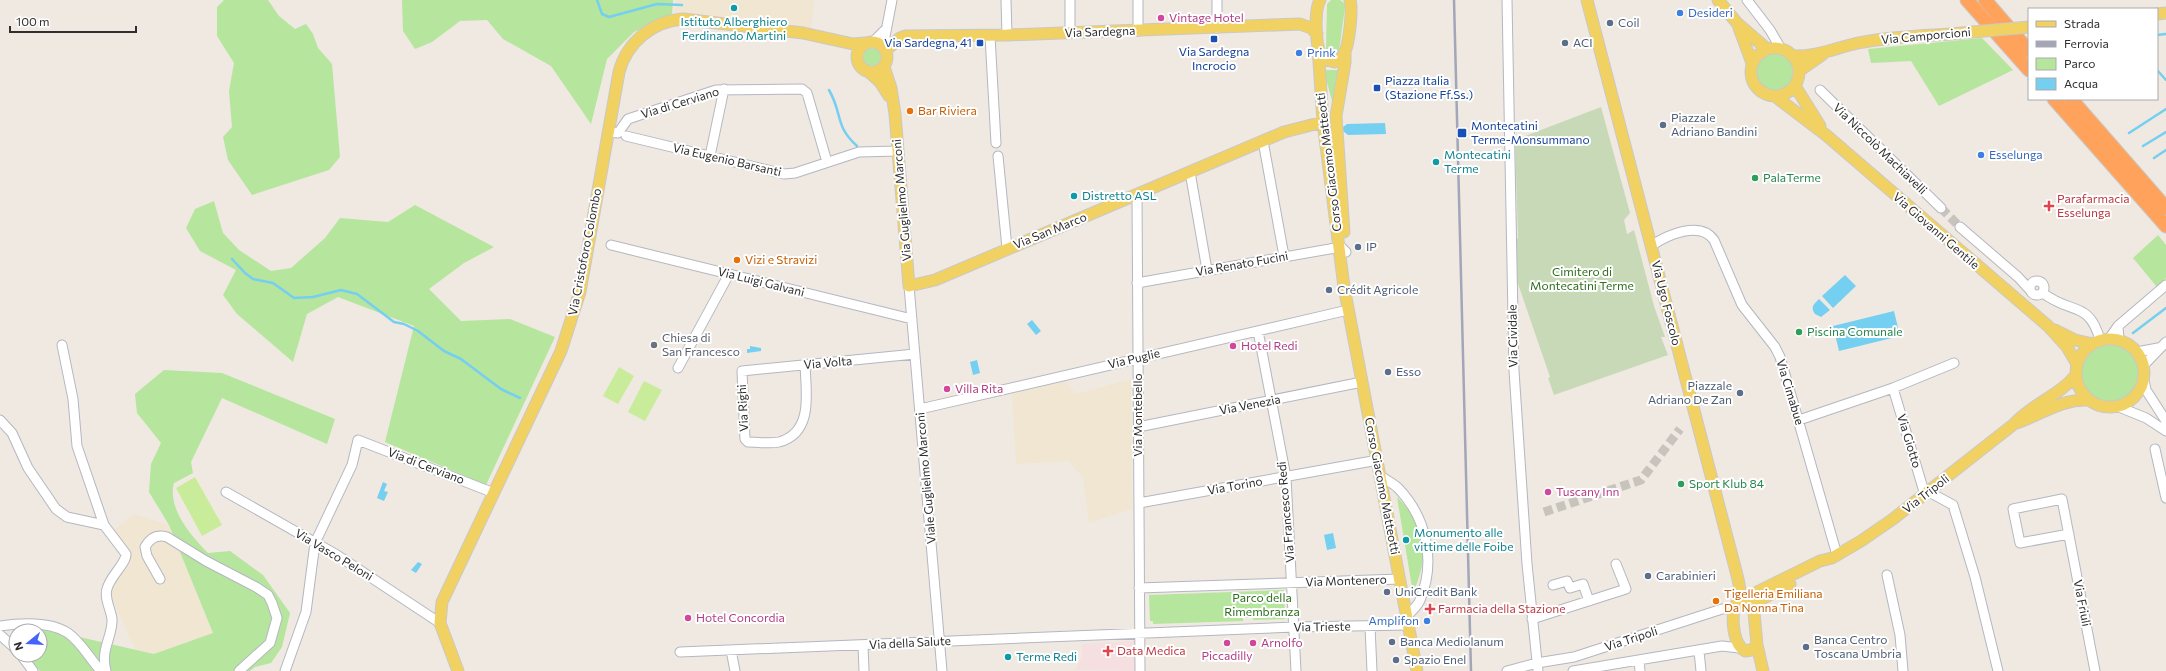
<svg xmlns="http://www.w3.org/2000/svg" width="2166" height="671" font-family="Commissioner,sans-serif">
<rect width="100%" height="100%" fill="#efe9e1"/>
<path fill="#f0e6d1" d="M676,0H814L811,29L674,15Z
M1131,379L1132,509L1089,523L1083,477L1068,461L1016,464L1012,394L1065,381L1076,394Z
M134,514L169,525L213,633L154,654L135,649L109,592L121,554L114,530Z"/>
<path fill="#f5dfe0" d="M1135,641V671L1075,670L1082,658V644Z"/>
<path fill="#b6e59e" d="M224,0H268L279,16L295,29L306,24L313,34L318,48L332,64L340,157L329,170L252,195L228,160L223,137L232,127L229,91L234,63L217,36V7Z
M402,0H673L672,14L634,32L607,59L591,124L551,66L503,39L487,20L460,21L432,42L415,49L403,31Z
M1331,0H1340L1344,3L1345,7L1339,51L1331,55L1326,49L1327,4Z
M1982,38L2013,70L1939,106L1911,61L1871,63L1868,49Z
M863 57a9 9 0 1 1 18 0a9 9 0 1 1-18 0Z
M1756 72a19 19 0 1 1 38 0a19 19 0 1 1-38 0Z
M1326,70H1339L1333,104L1324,72Z
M214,201L223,233L239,250L271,271L291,268L325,238L340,218L388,222L415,205L494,247L464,263L429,289L461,321L510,319L555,337L486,485L385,442L414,326L338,297L307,314L293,362L237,314L223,295L236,270L200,251L186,228L195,209Z
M2158,235L2166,245V278L2157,287L2133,258Z
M2081 374a29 29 0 1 1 58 0a29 29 0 1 1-58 0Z
M164,370L222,373L335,419L327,444L222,398L191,462L193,473L174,483C167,508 191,536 208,553L230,551L263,575L290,613L282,647L271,663L255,667L250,671H40L26,655H40V631H30L44,629L154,654L213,633L169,525L149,492L151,464L161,443L137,413L135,394Z
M1397,497C1427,527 1430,554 1413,593Z
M1284,590L1285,619L1253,620V618H1243V621L1153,624V621H1150L1149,595Z"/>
<path fill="#c8d9b8" d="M1601,107L1630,213L1624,220L1627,234L1634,230L1654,306L1665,337H1661L1668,355L1554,395L1548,378L1550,377L1516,278L1514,241L1518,238L1515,140Z"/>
<path fill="#c9ec9a" d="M619,367L634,376L618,404L603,396Z
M644,381L662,390L645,421L628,412Z
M195,477L222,525L202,536L176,488Z"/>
<path fill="#75cff0" d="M700,32L708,38L707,40H698L696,34Z
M1385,123L1386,134L1348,135L1343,131V127L1347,124Z
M1845,275L1856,286L1833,308L1822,296Z
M1819,299L1830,310L1821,317L1815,314C1810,307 1814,304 1819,299Z
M1894,311L1900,336L1839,351L1833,326Z
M1032,320L1041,331L1036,335L1027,324Z
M750,346L761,348V351L747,353V349H750Z
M977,360L980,373L973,375L970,362Z
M383,482L387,484L384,491L388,492L384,501L377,498Z
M1333,533L1336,548L1327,550L1324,535Z
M418,562L422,564L416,573L411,570Z"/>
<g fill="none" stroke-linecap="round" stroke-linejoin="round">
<path stroke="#75cff0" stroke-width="2.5" d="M597,0L602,14L609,17L657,4L682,5
M2157,35L2166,34
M2157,70L2166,80
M829,90C843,114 834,125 857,146
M2129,133L2166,109
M2143,146L2166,132
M2154,158L2166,150
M232,259L245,273L253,279L273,283L294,298L313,297L341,290L357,294L394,322L404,324L418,331L444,351L461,359L501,389L520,398
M2133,333L2166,308"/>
<path stroke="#c8c4bd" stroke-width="9" stroke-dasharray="9 4.5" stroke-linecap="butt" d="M1941,208L1960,227
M1544,512L1641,480L1680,429"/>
<defs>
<path id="minor" d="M1006,0L1007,35
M1070,0V33
M1138,0V31
M1217,0V28
M1507,0L1514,371L1527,564L1538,671
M1747,0L1770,30L1781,49
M990,36L996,143
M873,42L886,29
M883,47L892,0
M1820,90L1941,208
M608,132L618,133L628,119L716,90L802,89L807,93L827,162
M626,136L784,174L795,173L859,152L898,151
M1263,141L1284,256
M710,156L724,89
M998,156L1007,248
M1190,172L1207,270
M1137,195L1140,671
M1960,227L2018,277L2030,290
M611,245L912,319
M1651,246C1667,235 1700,220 1714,240L1742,305L1775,347L1780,357L1837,555
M2030 288a7 7 0 1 1 14 0a7 7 0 1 1-14 0Z
M1137,283L1341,247L1346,252
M909,286L942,671
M2043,293C2071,315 2089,300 2100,340
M2118,326L2119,340
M1258,331L1286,477L1296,671
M2109,339L2118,326L2166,285
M62,345L73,399L77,446L104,525
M2137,352L2158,348
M805,365C806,391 814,433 779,442C770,444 758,442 748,442L745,439L742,371L915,354
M2144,365L2166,342
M678,368L729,274
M2144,380L2146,390L2166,421
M1893,388L1925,495
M2119,407L2146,418L2166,431
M920,409L1348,310
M0,420L12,433L28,468L56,509L67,517L104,525L126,554C126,564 110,576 107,589C104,598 111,610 112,619C113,636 100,649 106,671
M1799,420L1893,388L1954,363
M1138,427L1362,382
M2155,449L2166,498
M1381,476C1386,480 1394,484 1398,488C1427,518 1436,562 1420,600C1418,606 1410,612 1407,617
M226,492L337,555L440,623
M1929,492L1953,505L1975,577L1998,671
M1139,503L1378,460
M2069,534L2020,543L2013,509L2062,499L2095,671
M1887,575L1900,635L1903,671
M160,579L147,556L145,547C150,538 157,534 167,537L206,561L256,587L268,595L272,603L277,618L270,643L239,671
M1553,585L1567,581L1570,588L1583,584L1589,601
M1139,588L1400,579
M1532,619L1626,589L1616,564
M0,626C20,623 50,621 68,633C81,642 90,659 101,671
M1370,626L1372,671
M0,635L16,649
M863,645L864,671
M731,650L735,671
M1699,651L1701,671
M680,652L1295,627L1408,625
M21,655L33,671
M1639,660L1640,671
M285,671L306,612L315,543L352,465L358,440L494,493
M1507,671L1537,663L1574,657L1722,609L1734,608
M1573,671L1722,646L1739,648"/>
<path id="major" d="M1320,0C1314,11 1315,49 1323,59L1335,62C1339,60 1342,58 1344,54C1349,45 1353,10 1350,0
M1587,0L1738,579L1740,590L1736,606
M1718,0L1737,23L1767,49
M2157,14L2166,13
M1739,28L1752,63
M857 57a15 15 0 1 1 30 0a15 15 0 1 1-30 0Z
M1318,47L1323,122L1344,287L1417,671
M1751 72a24 24 0 1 1 48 0a24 24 0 1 1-48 0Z
M886,50L900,38L905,36L1007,35L1300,24L1311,28L1317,34
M1792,56C1816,57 1835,48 1858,43C1888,37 1920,36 1950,34
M884,67L891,88L895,114L909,286L935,280L1284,132L1323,122
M1799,71L1822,55
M869,72L880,82L889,96
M1795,86L1820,126
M1776,97L1826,135L2048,326L2067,347L2077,364
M1344,232L1336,116L1345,63V52
M2055,330L2075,340L2093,344
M2076 373a34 34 0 1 1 68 0a34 34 0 1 1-68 0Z
M2016,423C2041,415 2060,399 2088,400
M1739,603L1751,606L1754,612L1757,645L1751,650L1745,651C1733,644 1732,621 1734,608Z
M1745,603L1751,595L1820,561L1832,558L1861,541L1893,519L2014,424C2032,404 2059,396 2076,375
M1754,612L1758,601L1790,584
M1757,645L1763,671
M458,671L440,623L442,602L561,351L580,292L619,72C627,42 653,21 683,19L803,33L853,44L865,43"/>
<path id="highway" d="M1967,0L2029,70
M1985,0L2029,51
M2054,99L2166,226
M2071,99L2166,208"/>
</defs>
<use href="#minor" stroke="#b4b7c1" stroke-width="11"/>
<use href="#major" stroke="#c9c9c9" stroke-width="13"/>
<use href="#highway" stroke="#c9c9c9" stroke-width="15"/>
<use href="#minor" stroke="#fff" stroke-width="9"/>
<use href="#major" stroke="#f2d163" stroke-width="11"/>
<use href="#highway" stroke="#ffa35c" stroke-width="13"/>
<path stroke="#a3a6b8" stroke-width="2.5" d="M1454,0L1471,671"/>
<defs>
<path id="major-bridge" d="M1950,34L2029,27"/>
</defs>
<use href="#major-bridge" stroke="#c9c9c9" stroke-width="13" stroke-linecap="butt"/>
<use href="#major-bridge" stroke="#f2d163" stroke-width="11"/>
</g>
<g fill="#0f9aa8" stroke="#fff" stroke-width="1.5">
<circle cx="734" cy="8" r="4"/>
<circle cx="1436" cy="162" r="4"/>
<circle cx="1074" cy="196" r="4"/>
<circle cx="1406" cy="540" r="4"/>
<circle cx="1008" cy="657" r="4"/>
</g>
<g fill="#3f7fe0" stroke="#fff" stroke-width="1.5">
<circle cx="1680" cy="13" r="4"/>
<circle cx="1299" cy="53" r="4"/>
<circle cx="1981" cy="155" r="4"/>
<circle cx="1427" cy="621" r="4"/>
</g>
<g fill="#d1479c" stroke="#fff" stroke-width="1.5">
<circle cx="1161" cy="18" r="4"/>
<circle cx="1233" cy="346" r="4"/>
<circle cx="947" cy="389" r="4"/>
<circle cx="1548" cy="492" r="4"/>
<circle cx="688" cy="618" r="4"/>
<circle cx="1227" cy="643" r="4"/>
<circle cx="1253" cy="643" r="4"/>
</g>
<g fill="#5c6f8a" stroke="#fff" stroke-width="1.5">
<circle cx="1610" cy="23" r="4"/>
<circle cx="1565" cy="43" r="4"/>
<circle cx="1663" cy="125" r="4"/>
<circle cx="1358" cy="247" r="4"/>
<circle cx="1329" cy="290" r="4"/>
<circle cx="1388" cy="372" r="4"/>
<circle cx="1740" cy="393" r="4"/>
<circle cx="1648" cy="576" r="4"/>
<circle cx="1387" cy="592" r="4"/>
<circle cx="1392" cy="642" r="4"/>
<circle cx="1806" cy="647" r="4"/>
<circle cx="1396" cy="660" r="4"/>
</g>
<g fill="#1a4fb4" stroke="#fff" stroke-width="1.5">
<rect x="1210" y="35" width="8" height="8" rx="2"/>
<rect x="976" y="39" width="8" height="8" rx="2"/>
<rect x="1373" y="84" width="8" height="8" rx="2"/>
<rect x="1457" y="128" width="10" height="10" rx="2"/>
</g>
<g fill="#e8710a" stroke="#fff" stroke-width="1.5">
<circle cx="910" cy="111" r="4"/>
<circle cx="737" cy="260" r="4"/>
<circle cx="1716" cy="601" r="4"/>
</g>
<g fill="#2e9e5b" stroke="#fff" stroke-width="1.5">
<circle cx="1755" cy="178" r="4"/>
<circle cx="1799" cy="332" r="4"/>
<circle cx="1681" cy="484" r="4"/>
</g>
<g fill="#e0444e" stroke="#fff" stroke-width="1.5">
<path d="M2047 200h4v4h4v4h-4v4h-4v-4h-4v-4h4z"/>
<path d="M1428 603h4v4h4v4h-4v4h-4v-4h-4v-4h4z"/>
<path d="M1106 645h4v4h4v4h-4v4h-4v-4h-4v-4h4z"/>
</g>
<circle fill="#6b7280" stroke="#fff" stroke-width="1.5" cx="654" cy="345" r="4"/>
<g text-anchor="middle" stroke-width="4" stroke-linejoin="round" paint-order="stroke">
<g font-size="12" fill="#366cbe" stroke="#fff" text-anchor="start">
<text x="1688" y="17">Desideri</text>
<text x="1307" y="57">Prink</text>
<text x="1989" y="159">Esselunga</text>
<text x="1419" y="625" text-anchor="end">Amplifon</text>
</g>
<g font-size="12" fill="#b23c85" stroke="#fff" text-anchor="start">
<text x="1169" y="22">Vintage Hotel</text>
<text x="1241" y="350">Hotel Redi</text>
<text x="955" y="393">Villa Rita</text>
<text x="1556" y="496">Tuscany Inn</text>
<text x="696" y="622">Hotel Concordia</text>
<text x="1261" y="647">Arnolfo</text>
<text x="1227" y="660" text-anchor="middle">Piccadilly</text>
</g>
<g font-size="12" fill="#0d838f" stroke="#fff" text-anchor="start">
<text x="734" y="26" text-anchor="middle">Istituto Alberghiero<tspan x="734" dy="14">Ferdinando Martini</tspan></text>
<text x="1444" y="159">Montecatini<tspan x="1444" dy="14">Terme</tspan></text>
<text x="1082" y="200">Distretto ASL</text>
<text x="1414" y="537">Monumento alle<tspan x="1414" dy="14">vittime delle Foibe</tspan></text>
<text x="1016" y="661">Terme Redi</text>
</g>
<g font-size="12" fill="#4e5e75" stroke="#fff" text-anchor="start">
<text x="1618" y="27">Coil</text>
<text x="1573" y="47">ACI</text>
<text x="1671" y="122">Piazzale<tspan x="1671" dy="14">Adriano Bandini</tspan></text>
<text x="1366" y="251">IP</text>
<text x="1337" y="294">Crédit Agricole</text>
<text x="1396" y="376">Esso</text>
<text x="1732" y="390" text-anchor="end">Piazzale<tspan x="1732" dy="14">Adriano De Zan</tspan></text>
<text x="1656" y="580">Carabinieri</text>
<text x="1395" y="596">UniCredit Bank</text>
<text x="1814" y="644">Banca Centro<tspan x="1814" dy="14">Toscana Umbria</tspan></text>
<text x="1400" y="646">Banca Mediolanum</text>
<text x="1404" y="664">Spazio Enel</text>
</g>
<g font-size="12" fill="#2e2e2e" stroke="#fff">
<text transform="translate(1100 32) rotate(-2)" y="4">Via Sardegna</text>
<text transform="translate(1926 36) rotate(-5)" y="4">Via Camporcioni</text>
<text transform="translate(680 103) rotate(-17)" y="4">Via di Cerviano</text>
<text transform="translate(1880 149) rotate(44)" y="4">Via Niccolò Machiavelli</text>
<text transform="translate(727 160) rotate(13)" y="4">Via Eugenio Barsanti</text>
<text transform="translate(1329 162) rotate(-97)" y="4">Corso Giacomo Matteotti</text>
<text transform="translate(902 200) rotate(-95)" y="4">Via Guglielmo Marconi</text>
<text transform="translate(1050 231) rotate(-22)" y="4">Via San Marco</text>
<text transform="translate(1936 231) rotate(41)" y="4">Via Giovanni Gentile</text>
<text transform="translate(585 252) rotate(-79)" y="4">Via Cristoforo Colombo</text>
<text transform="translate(1242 264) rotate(-10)" y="4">Via Renato Fucini</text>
<text transform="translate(761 282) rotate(14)" y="4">Via Luigi Galvani</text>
<text transform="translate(1666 303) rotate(76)" y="4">Via Ugo Foscolo</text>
<text transform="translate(1513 336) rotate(-91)" y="4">Via Cividale</text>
<text transform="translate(1134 359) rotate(-13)" y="4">Via Puglie</text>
<text transform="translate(828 363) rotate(-5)" y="4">Via Volta</text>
<text transform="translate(1790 392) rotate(73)" y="4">Via Cimabue</text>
<text transform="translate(1250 405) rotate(-11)" y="4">Via Venezia</text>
<text transform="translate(743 408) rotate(-93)" y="4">Via Righi</text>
<text transform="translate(1138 415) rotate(-90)" y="4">Via Montebello</text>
<text transform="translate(1909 441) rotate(73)" y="4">Via Giotto</text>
<text transform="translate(426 466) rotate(21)" y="4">Via di Cerviano</text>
<text transform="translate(926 478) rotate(-95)" y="4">Viale Guglielmo Marconi</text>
<text transform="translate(1235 486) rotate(-10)" y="4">Via Torino</text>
<text transform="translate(1382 486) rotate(79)" y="4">Corso Giacomo Matteotti</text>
<text transform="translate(1926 494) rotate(-38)" y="4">Via Tripoli</text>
<text transform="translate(1286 512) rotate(-95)" y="4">Via Francesco Redi</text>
<text transform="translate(334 555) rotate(31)" y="4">Via Vasco Peloni</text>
<text transform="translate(1346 581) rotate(-2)" y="4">Via Montenero</text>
<text transform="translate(2082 603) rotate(79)" y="4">Via Friuli</text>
<text transform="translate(1322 627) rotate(-1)" y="4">Via Trieste</text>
<text transform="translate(1631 639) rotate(-18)" y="4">Via Tripoli</text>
<text transform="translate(910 643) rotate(-3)" y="4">Via della Salute</text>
</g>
<g font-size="12" fill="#164399" stroke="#fff" text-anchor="start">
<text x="972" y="47" text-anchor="end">Via Sardegna, 41</text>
<text x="1214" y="56" text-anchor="middle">Via Sardegna<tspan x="1214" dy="14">Incrocio</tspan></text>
<text x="1385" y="85">Piazza Italia<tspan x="1385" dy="14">(Stazione Ff.Ss.)</tspan></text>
<text x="1471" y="130">Montecatini<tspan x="1471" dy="14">Terme-Monsummano</tspan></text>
</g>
<g font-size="12" fill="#c56008" stroke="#fff" text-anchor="start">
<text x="918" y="115">Bar Riviera</text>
<text x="745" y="264">Vizi e Stravizi</text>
<text x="1724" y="598">Tigelleria Emiliana<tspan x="1724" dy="14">Da Nonna Tina</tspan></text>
</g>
<g font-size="12" fill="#27864d" stroke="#fff" text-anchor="start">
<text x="1763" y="182">PalaTerme</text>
<text x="1807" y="336">Piscina Comunale</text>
<text x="1689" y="488">Sport Klub 84</text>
</g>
<g font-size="12" fill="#be3a42" stroke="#fff" text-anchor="start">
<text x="2057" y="203">Parafarmacia<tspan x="2057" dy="14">Esselunga</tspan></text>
<text x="1438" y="613">Farmacia della Stazione</text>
<text x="1117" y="655">Data Medica</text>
</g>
<g font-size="12" fill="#2c6e1b" stroke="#fff">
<text x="1582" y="276">Cimitero di<tspan x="1582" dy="14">Montecatini Terme</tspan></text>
<text x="1262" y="602">Parco della<tspan x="1262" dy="14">Rimembranza</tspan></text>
</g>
<g font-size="12" fill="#5b616d" stroke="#fff" text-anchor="start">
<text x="662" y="342">Chiesa di<tspan x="662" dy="14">San Francesco</tspan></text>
</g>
</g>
<rect x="2028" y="8" width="130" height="92" fill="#ffffff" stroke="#ababab"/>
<rect x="2036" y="21" width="20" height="6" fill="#f2d163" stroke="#ababab"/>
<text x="2064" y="28" font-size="12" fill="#2e2e2e">Strada</text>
<rect x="2036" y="41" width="20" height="6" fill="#a3a6b8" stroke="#ababab"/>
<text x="2064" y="48" font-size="12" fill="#2e2e2e">Ferrovia</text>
<rect x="2036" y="58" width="20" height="12" fill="#b6e59e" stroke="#ababab"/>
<text x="2064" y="68" font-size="12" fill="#2e2e2e">Parco</text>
<rect x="2036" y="78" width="20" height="12" fill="#75cff0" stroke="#ababab"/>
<text x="2064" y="88" font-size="12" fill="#2e2e2e">Acqua</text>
<g transform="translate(28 643) rotate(252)"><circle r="19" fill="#ffffff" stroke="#ababab"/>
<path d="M0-3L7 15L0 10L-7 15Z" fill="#4264fb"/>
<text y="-6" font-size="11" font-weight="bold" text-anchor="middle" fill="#2e2e2e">N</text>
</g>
<path d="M10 26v6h126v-6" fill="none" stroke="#2e2e2e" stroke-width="2"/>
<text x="16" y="26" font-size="12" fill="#2e2e2e" stroke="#ffffff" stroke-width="3" paint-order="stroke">100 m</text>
</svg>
